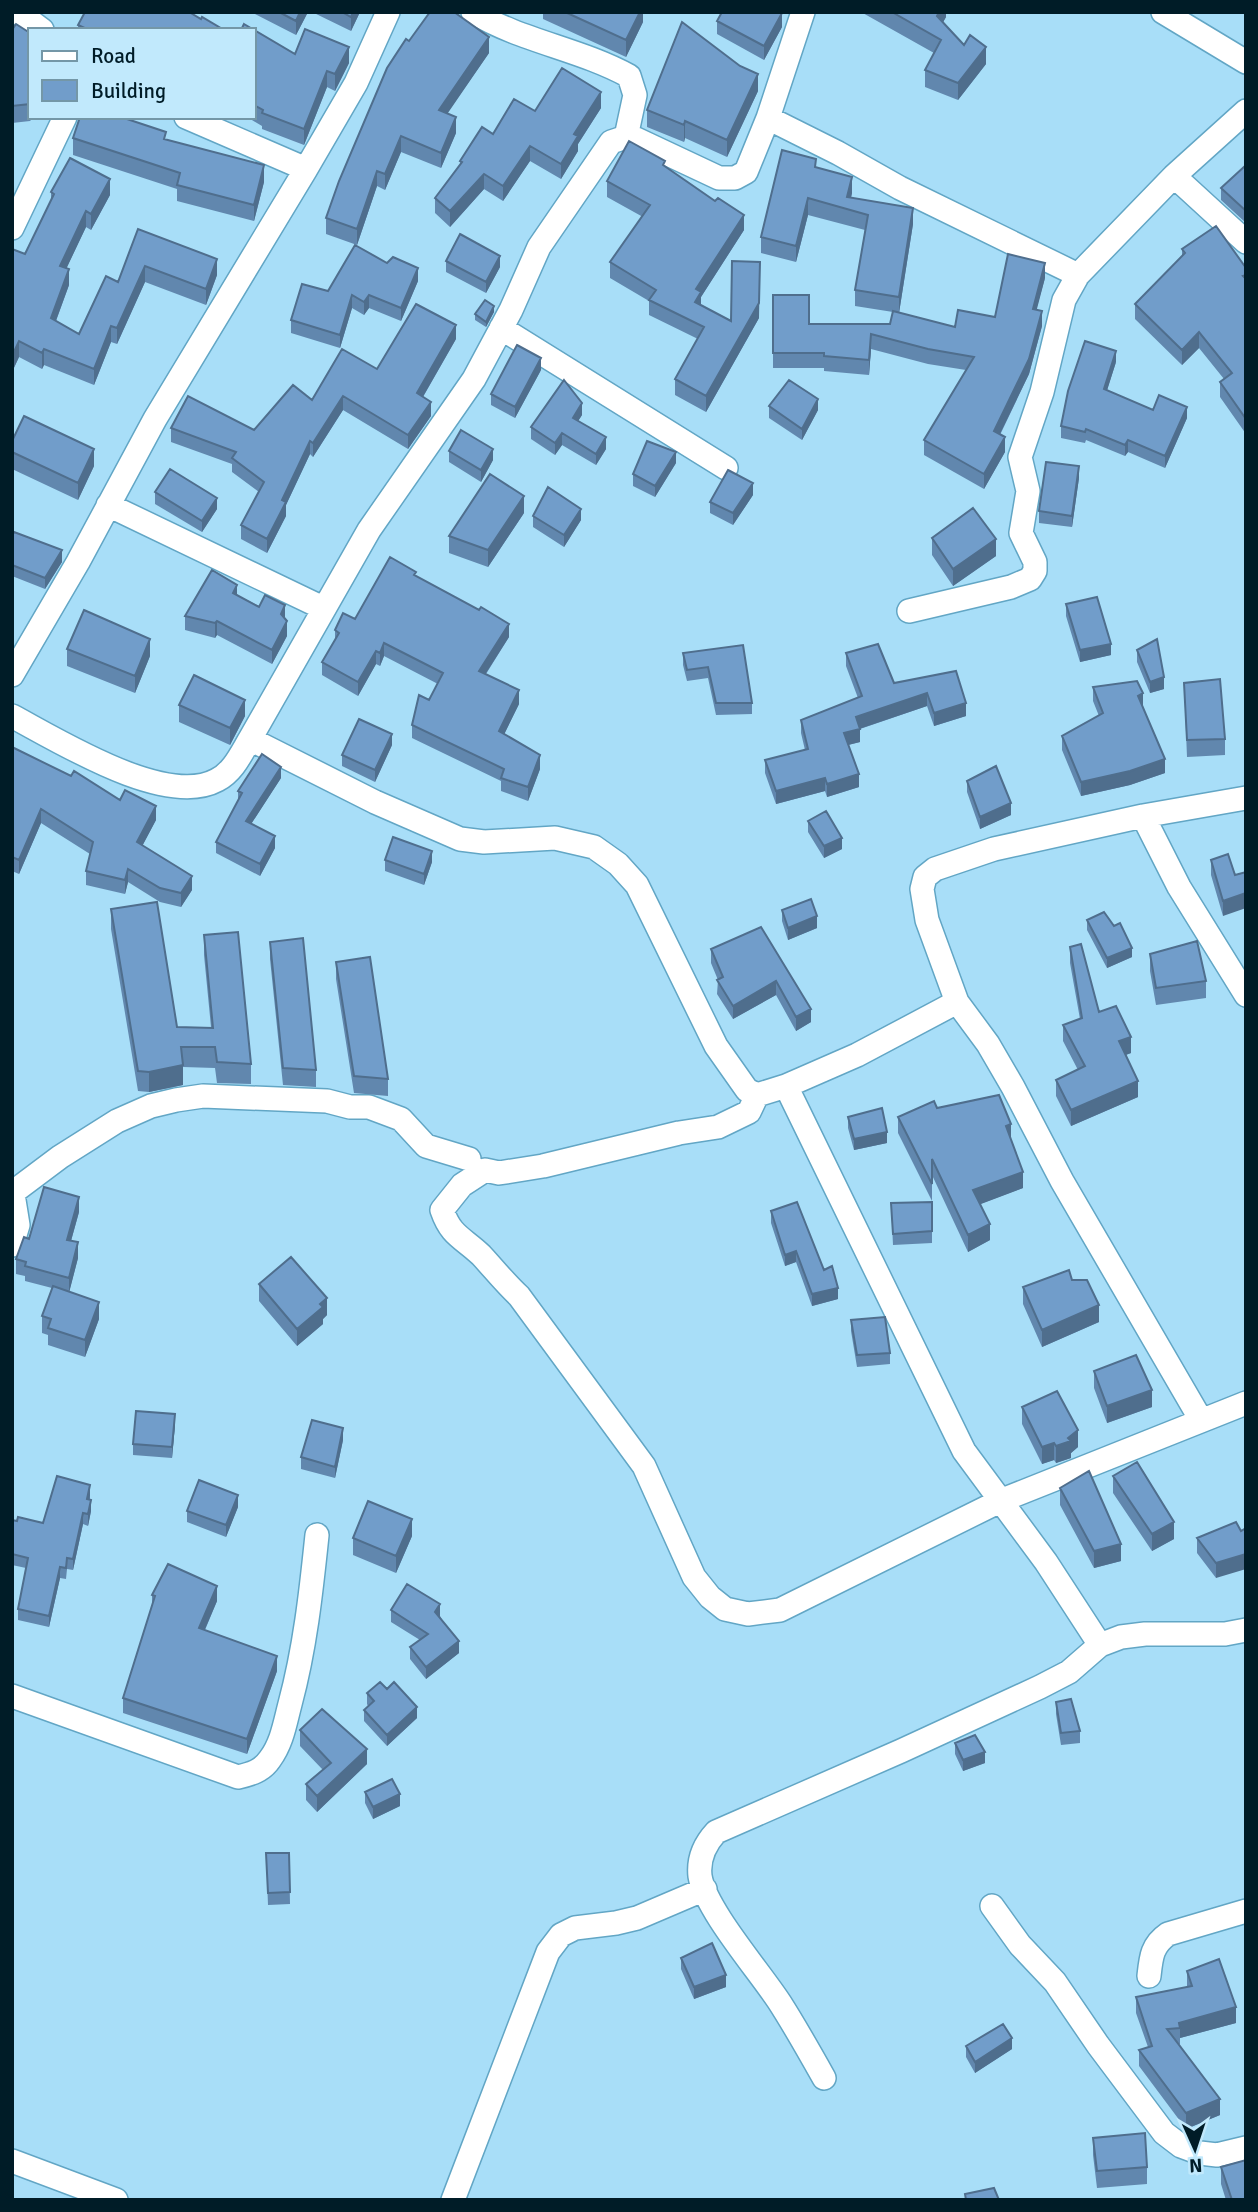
<svg xmlns="http://www.w3.org/2000/svg" width="1258" height="2212" font-family="Signika,sans-serif">
<rect width="100%" height="100%" fill="#a8def8"/>
<g fill="none" stroke-linecap="round" stroke-linejoin="round">
<defs>
<path id="minor" d="M18,12L42,30
M473,12C521,41 580,49 629,76L635,95L626,137
M1163,12L1246,62
M768,118L838,153L900,188L1078,275
M306,169L356,83L388,12
M1174,176L1246,242
M12,228L65,117
M501,328L726,468
M108,505L323,608
M909,611L1011,587L1030,579L1035,571V562L1021,533L1028,491L1020,457L1042,392L1064,300L1078,275L1174,176L1246,111
M12,675L78,562L155,419L306,169L186,117
M12,716C59,741 166,808 217,780C233,772 241,754 250,739L369,530L474,379L511,310L539,247L611,142L626,137L636,139L719,178H735L746,172L768,118L803,12
M250,739L375,802L460,839L484,842L555,838L594,847L618,864L637,885L716,1046L747,1090L757,1095L786,1086L857,1055L957,1002
M1143,816L1179,887L1246,995
M786,1086L964,1451L1046,1562L1100,1645
M757,1095L749,1112L718,1127L679,1133L543,1166L499,1173L485,1170L462,1185L442,1210C451,1236 462,1237 481,1255C494,1269 505,1283 519,1296L644,1466L694,1577L710,1597L725,1609L748,1614L780,1610L1000,1501L1246,1403
M12,1193L60,1157L117,1121L151,1106L176,1100L203,1096L327,1101L350,1107H369L401,1119L426,1146L469,1159
M12,1245L18,1225L13,1194
M1201,1420L1062,1181L1013,1087L988,1044L957,1002L927,920L922,889L925,877L935,869L994,849L1143,816L1246,798
M12,1696L238,1777C251,1774 262,1771 270,1759C282,1743 285,1723 290,1704C305,1648 311,1593 317,1535
M992,1906L1020,1945L1055,1982L1098,2045L1164,2133L1181,2146L1200,2153L1217,2155L1246,2148
M1149,1976C1151,1957 1152,1945 1168,1934L1246,1911
M824,2078C810,2053 796,2028 780,2003C760,1972 705,1909 700,1876C698,1858 705,1844 716,1832L901,1751L1040,1687L1069,1672L1100,1645L1121,1637L1145,1634H1225L1246,1630
M12,2161L116,2200
M453,2200L548,1952L561,1935L575,1928L616,1923L637,1918L705,1889"/>
</defs>
<use href="#minor" stroke="#62a6c5" stroke-width="26"/>
<use href="#minor" stroke="#fff" stroke-width="23"/>
</g>
<path fill="#6187ae" d="M251,12H308L296,35Z
M312,12H360L351,31Z
M543,12H643V22L626,57L543,19Z
M861,12H946V17L943,22L964,45L986,64L958,100L925,87V70L934,53Z
M201,19L224,30H78V25Z
M717,21L782,27L764,60L717,34Z
M12,30L30,33V117H34L30,121L12,123Z
M254,30L295,54L349,63L335,91L327,87L304,145L262,129V126L247,117H254Z
M409,41L489,53L447,113L456,133L441,168L401,152L385,190L377,186L357,245L326,234V218Z
M758,91L727,157L685,138L684,142L647,127V110Z
M601,108L578,144V151L561,179L530,161L503,201L484,189L450,227L435,213V198L460,166V161L493,134L535,111Z
M73,138L166,140L264,182L254,221L177,201V189L73,155Z
M1246,165V223L1221,200V188Z
M665,166L744,230L701,297V305L731,321L759,318L706,412L675,395V379L698,339L649,315V301L610,278V262L643,217L607,197V181Z
M816,167L852,193L851,198L913,224L899,313L955,327L995,317L1045,278L1036,310L1042,326L1029,374L1000,435L1005,452L984,489L924,455V440L966,370L928,364L871,349L869,375L824,371V368H773V295L809,324H890L893,312L855,306V290L865,230L808,215L796,262L761,253V237Z
M51,192L110,195L91,230L86,227L66,269L69,285L56,321L79,334L118,282L138,229L217,275L206,305L145,282L117,344L111,342L94,385L44,365L42,369L19,357L12,372L25,254L51,200Z
M1182,249L1246,268V434L1220,397V382L1224,379L1199,348L1182,365L1135,319V304L1182,256Z
M446,261L500,267L486,293L446,272Z
M418,281L401,321L369,308L364,315L352,308L340,348L291,333V320L328,291Z
M494,312L486,327L475,320V314Z
M456,339L423,397L431,416L408,449L343,410L313,457L310,454L286,505V516L267,553L241,539V525L259,492L232,472V464L171,442V428L254,430L312,400L377,369Z
M1116,362L1107,390L1153,410L1187,418L1165,468L1128,452L1125,456L1086,440L1085,443L1061,438V426Z
M541,370L515,418L491,405V394Z
M769,406L818,410L802,440L769,418Z
M582,415L578,421L606,449L596,465L562,445L555,455L531,439V427Z
M12,441L94,466L78,500L12,469Z
M449,451L493,460L481,482L449,462Z
M676,463L655,497L633,486V474Z
M1079,478L1072,527L1039,523V511Z
M155,492L217,509L202,532L155,504Z
M753,495L733,525L710,513V502Z
M524,513L488,567L449,553V536Z
M533,516L581,520L564,547L533,527Z
M12,536L62,562L45,589L12,576Z
M932,538L996,556L953,586L932,555Z
M416,577L509,637L486,674L519,704L504,734L540,769L528,801L501,791V781L412,738V725L429,700L438,684L384,656L380,666L376,664L358,696L322,675V662L335,640V630L355,619Z
M237,595L285,619L287,636L272,664L217,635L215,638L185,630V616Z
M1066,604L1111,655L1080,662L1066,616Z
M743,645L752,703V714L716,715L708,678L687,681L683,665V653Z
M67,649L150,656L135,693L67,666Z
M1137,650L1164,689L1150,693L1137,662Z
M846,653L894,683L956,671L966,716L934,726L927,706L860,729V742L848,745L859,787L827,797L825,791L776,804L765,773V760L805,750L801,733V720L858,698L846,666Z
M1184,683L1225,739V755L1187,757Z
M1093,687L1143,707L1165,773L1130,785L1081,796L1062,750V736L1099,716L1093,701Z
M179,705L245,716L230,745L179,722Z
M392,745L375,782L342,766V755Z
M12,747L120,800L156,820L142,846L192,890L181,907L160,902L128,882L125,894L86,885V871L90,854L41,823L19,874L12,871Z
M281,778L251,824L275,848L260,876L216,853V842L238,801V791Z
M967,781L1011,815L980,829L967,792Z
M808,821L842,849L824,858L808,832Z
M385,860L432,862L424,885L385,871Z
M1211,860L1235,875L1223,916L1211,875Z
M111,909L177,1027H211L204,955V935L251,1064V1084L217,1083L215,1068L183,1067V1085L149,1092L138,1091L111,929Z
M782,910L817,928L788,940L782,921Z
M1087,920L1132,957L1107,968L1087,930Z
M761,927L811,1022L796,1031L776,995L733,1019L717,994L718,980L711,963V949Z
M270,942L316,1070V1087L283,1085L270,959Z
M1070,947L1099,1012L1131,1053L1126,1055L1138,1097L1071,1126L1056,1096V1080L1078,1070L1063,1041V1025L1080,1019L1070,963Z
M1150,954L1206,981V998L1156,1005L1150,971Z
M336,962L388,1079V1096L354,1093L336,979Z
M937,1108L1011,1140L1023,1188L980,1204L990,1240L968,1252L932,1175V1201L898,1133V1117Z
M848,1117L887,1143L854,1150L848,1128Z
M932,1202V1243L893,1245L891,1203Z
M771,1211L824,1270L838,1299L812,1306L796,1262L785,1266L771,1223Z
M79,1212L71,1241L78,1258L69,1292L99,1319L85,1357L48,1345V1335L42,1333V1316L52,1288L25,1281V1276L16,1274V1259L29,1239Z
M1072,1280L1099,1322L1042,1347L1023,1304V1287Z
M259,1284L327,1315L323,1319V1324L297,1346L259,1301Z
M851,1320L890,1353V1364L857,1367L851,1331Z
M1094,1371L1152,1407L1107,1423L1094,1388Z
M1022,1407L1078,1447L1071,1453V1458L1056,1463L1054,1460L1042,1464L1022,1424Z
M175,1425L172,1458L133,1455V1444Z
M343,1440L335,1478L301,1469V1457Z
M1113,1476L1174,1539L1152,1551L1113,1493Z
M1060,1488L1121,1561L1094,1568L1060,1505Z
M90,1496V1499L91,1511L88,1526L83,1524L73,1570L67,1569L66,1579L60,1578L49,1627L18,1620V1609L26,1568L12,1565V1520L43,1523Z
M238,1507L226,1537L187,1522V1511Z
M1241,1531L1216,1578L1197,1553V1538Z
M412,1536L396,1573L353,1555V1538Z
M152,1595L217,1601L205,1630L277,1671L247,1754L123,1713V1698L152,1605Z
M391,1610L440,1616L459,1653L426,1679L410,1659V1647L420,1640L391,1622Z
M387,1689L417,1718L387,1746L364,1721V1710L368,1706L367,1704V1693Z
M1056,1702L1080,1731V1743L1061,1745L1056,1714Z
M300,1730L367,1764L317,1812L306,1800V1784L323,1770L300,1746Z
M955,1743L985,1763L963,1771L955,1754Z
M365,1792L400,1806L373,1819L365,1803Z
M266,1853H289L290,1904L268,1905Z
M681,1958L726,1987L694,1999L681,1969Z
M1187,1971L1236,2023L1180,2038V2044H1178L1220,2115L1186,2129L1139,2066V2050L1148,2047L1136,2013V1997L1187,1987Z
M966,2046L1012,2049L975,2073L966,2057Z
M1093,2138L1147,2167V2184L1097,2188L1093,2155Z
M1221,2167L1246,2200H1226L1221,2184Z"/>
<path fill="#4f6e8d" d="M300,12H308L296,35V21Z
M353,12H360L351,31V17Z
M640,12H643V22L626,57V40Z
M939,12H946V17L937,33V16Z
M782,13V27L764,60V46Z
M489,37V53L439,126V110Z
M349,47V63L335,91V74Z
M986,47V64L958,100V83Z
M327,71V87L304,145V129Z
M758,74V91L727,157V140Z
M601,92V108L578,144V151L561,179V164L574,134Z
M456,117V133L441,168V153Z
M685,121V138L684,142V125Z
M401,136V152L385,190V174Z
M530,146V161L503,201V186Z
M264,165V182L254,221V205Z
M377,171V186L357,245V229Z
M484,174V189L450,227V211Z
M852,177V193L848,209L847,197Z
M110,179V195L91,230V214Z
M808,198V215L796,262V246Z
M913,208V224L899,313V297Z
M86,211V227L60,282V266Z
M744,215V230L701,297V307L695,317L696,289Z
M500,256V267L486,293V282Z
M217,259V275L206,305V289Z
M760,262L759,318L706,412V396Z
M1045,263V278L1033,324V309Z
M145,266V282L117,344V328Z
M418,268V281L401,321V308Z
M69,269V285L51,334V318Z
M352,295V308L340,348V335Z
M369,295V308L364,315V302Z
M494,306V312L486,327V322Z
M1042,311V326L1029,374L994,446V431Z
M456,325V339L417,407V393Z
M111,326V342L94,385V369Z
M1199,332V348L1182,365V350Z
M871,334V349L869,375V360Z
M19,341V357L12,372V356Z
M44,349V365L42,369V353Z
M1116,351V362L1104,400V389Z
M541,358V370L515,418V407Z
M343,396V410L313,457V443Z
M818,399V410L802,440V429Z
M431,402V416L408,449V435Z
M582,403V415L573,429V418Z
M1187,407V418L1165,468V456Z
M562,433V445L555,455V443Z
M606,437V449L596,465V454Z
M1005,437V452L984,489V474Z
M1128,440V452L1125,456V445Z
M310,441V454L286,505V516L267,553V539L282,500Z
M94,449V466L78,500V483Z
M493,449V460L481,482V470Z
M676,452V463L655,497V486Z
M1079,466V478L1072,527V516Z
M753,483V495L733,525V513Z
M524,496V513L488,567V550Z
M217,498V509L202,532V521Z
M581,509V520L564,547V535Z
M996,539V556L953,586V569Z
M62,550V562L45,589V578Z
M237,585V599L233,593Z
M285,605V620L281,614Z
M217,621V635L215,638V623Z
M287,621V636L272,664V650Z
M509,624V637L479,684V671Z
M150,639V656L135,693V676Z
M384,643V656L380,666V653Z
M1111,644V655L1080,662V650Z
M376,651V664L358,696V682Z
M1164,677V689L1150,693V682Z
M519,690V704L499,745V731Z
M927,693V706L856,730V717Z
M1143,693V707L1138,710V696Z
M245,700V716L230,745V728Z
M966,703V716L934,726V713Z
M860,729V742L844,746V733Z
M392,734V745L375,782V770Z
M540,755V769L528,801V787Z
M1165,759V773L1130,785L1081,796V782Z
M281,767V778L246,832V821Z
M859,774V787L827,797V784Z
M825,778V791L776,804V791Z
M1011,803V815L980,829V817Z
M156,806V820L137,856V842Z
M41,809V823L19,874V860Z
M275,836V848L260,876V864Z
M842,838V849L824,858V846Z
M432,851V862L424,885V874Z
M128,869V882L125,894V880Z
M192,876V890L181,907V893Z
M1246,893V908L1223,916V901Z
M817,916V928L788,940V928Z
M1132,948V957L1107,968V958Z
M776,981V995L733,1019V1006Z
M811,1009V1022L796,1031V1017Z
M1131,1037V1053L1119,1057V1041Z
M183,1065V1085L149,1092V1072Z
M1138,1081V1097L1071,1126V1110Z
M1011,1124V1140L1006,1126Z
M887,1132V1143L854,1150V1139Z
M1023,1172V1188L973,1207V1190Z
M79,1197V1212L67,1255V1240Z
M990,1224V1240L968,1252V1235Z
M78,1242V1258L69,1293V1278Z
M796,1251V1262L785,1266V1255Z
M838,1288V1299L812,1306V1294Z
M327,1298V1315L323,1319V1324L297,1346V1329L320,1304Z
M99,1302V1319L85,1357V1340Z
M1099,1305V1322L1042,1347V1330Z
M1152,1390V1407L1107,1423V1406Z
M175,1414V1425L172,1458V1447Z
M343,1428V1440L335,1478V1467Z
M1078,1430V1447L1071,1453V1458L1056,1463V1446Z
M1054,1443V1460L1042,1464V1447Z
M90,1485V1496L87,1510V1499Z
M238,1495V1507L226,1537V1525Z
M91,1500V1511L88,1526V1514Z
M83,1513V1524L73,1570V1559Z
M412,1519V1536L396,1573V1556Z
M1174,1522V1539L1152,1551V1534Z
M1121,1544V1561L1094,1568V1551Z
M1246,1554V1569L1216,1578V1563Z
M60,1567V1578L49,1627V1616Z
M217,1586V1601L199,1643V1628Z
M440,1604V1616L435,1623V1612Z
M459,1641V1653L426,1679V1667Z
M277,1656V1671L247,1754V1739Z
M417,1707V1718L387,1746V1735Z
M367,1749V1764L317,1812V1796Z
M985,1752V1763L963,1771V1760Z
M400,1794V1806L373,1819V1807Z
M726,1975V1987L694,1999V1987Z
M1236,2007V2023L1180,2038V2028L1179,2023Z
M1012,2038V2049L975,2073V2062Z
M1220,2099V2115L1186,2129V2113Z"/>
<path fill="#719dca" stroke="#4f6e8d" stroke-width="2" d="M85,12H189L201,19L202,17L224,30H89L78,25Z
M279,12H300L296,21Z
M342,12H353L351,17Z
M430,12H454L489,37L439,110L456,117L441,153L401,136L385,174L377,171L357,229L326,218L339,181L387,68L406,39L409,41Z
M565,12H640L626,40Z
M722,12H781L782,13L764,46L717,21Z
M892,12H939L937,16L964,45L970,35L986,47L958,83L925,70L941,40Z
M682,22L740,66L758,74L727,140L685,121L684,125L647,110Z
M16,24L30,33V104L12,106V30Z
M244,24L295,54L305,29L349,47L335,74L327,71L304,129L262,113L263,110L254,105V30H241Z
M562,68L601,92L574,134L578,136L561,164L530,146L503,186L484,174L450,211L435,198L462,162L460,161L482,127L493,134L514,99L535,111Z
M80,117H121L166,132L164,139L264,165L254,205L177,185L180,173L73,138Z
M629,141L665,161L663,165L715,201L718,198L744,215L696,289L701,292L695,302L731,321L732,261L760,262L759,303L706,396L675,379L704,327L649,300L656,290L610,262L650,205L607,181Z
M782,150L816,159L815,167L852,177L847,197L913,208L899,297L855,290L868,215L808,198L796,246L761,237Z
M70,158L110,179L91,214L86,211L60,266L69,269L51,318L79,334L106,276L118,282L138,229L217,259L206,289L145,266L117,328L111,326L94,369L44,349L42,353L19,341L12,356V249L25,254L54,194L51,192Z
M1246,165V211L1221,188Z
M1216,226L1246,268V275L1243,276L1246,279V419L1220,382L1232,373L1199,332L1182,350L1135,304L1185,253L1182,249Z
M460,234L500,256L486,282L446,261Z
M355,245L387,263L393,257L418,268L401,308L369,295L364,302L352,295L340,335L291,320L302,284L328,291Z
M1008,254L1045,263L1033,309L1042,311L1029,359L994,431L1005,437L984,474L924,440L974,357L928,349L871,334L869,360L824,356V353H773V295H809V324H890L893,311L955,327L958,310L995,317Z
M485,300L494,306L486,322L475,314Z
M416,304L456,325L417,393L431,402L408,435L343,396L313,443L310,441L282,500L286,502L267,539L241,525L264,482L232,458L236,452L171,428L188,396L254,430L293,385L312,400L342,349L377,369Z
M1085,341L1116,351L1104,389L1153,410L1159,395L1187,407L1165,456L1128,440L1125,445L1086,429L1085,432L1061,426L1068,391Z
M517,345L541,358L515,407L491,394Z
M564,380L582,403L573,418L606,437L596,454L562,433L555,443L531,427Z
M789,380L818,399L802,429L769,406Z
M24,416L94,449L78,483L12,452V441Z
M461,430L493,449L481,470L449,451Z
M647,441L676,452L655,486L633,474Z
M1046,462L1079,466L1072,516L1039,511Z
M170,469L217,498L202,521L155,492Z
M728,470L753,483L733,513L710,502Z
M490,474L524,496L488,550L449,536Z
M548,487L581,509L564,535L533,516Z
M973,508L996,539L953,569L932,538Z
M14,532L62,550L45,578L12,565V536Z
M390,557L416,572L414,575L479,610L481,607L509,624L479,671L519,690L499,731L540,755L528,787L501,778L504,769L412,725L419,695L429,700L443,673L384,643L380,653L376,651L358,682L322,662L339,633L335,630L343,613L355,619Z
M212,570L237,585L233,593L259,607L265,595L285,605L281,614L287,621L272,650L217,621L215,623L185,616Z
M1097,597L1111,644L1080,650L1066,604Z
M84,610L150,639L135,676L67,649Z
M1157,639L1164,677L1150,682L1137,650Z
M878,644L894,683L956,671L966,703L934,713L927,693L856,717L860,729L844,733L859,774L827,784L825,778L776,791L765,760L808,749L801,720L862,696L846,653Z
M743,645L752,703H716L708,667L687,670L683,653Z
M194,675L245,700L230,728L179,705Z
M1220,679L1225,739L1187,740L1184,683Z
M1137,681L1143,693L1138,696L1165,759L1130,771L1081,782L1062,736L1103,713L1093,687Z
M359,719L392,734L375,770L342,755Z
M12,747L71,776L74,771L120,800L125,790L156,806L137,842L192,876L181,893L160,888L128,869L125,880L86,871L93,842L41,809L19,860L12,857Z
M262,754L281,767L246,821L275,836L260,864L216,842L242,793L238,791Z
M996,766L1011,803L980,817L967,781Z
M826,811L842,838L824,846L808,821Z
M393,837L432,851L424,874L385,860Z
M1228,854L1235,875L1246,872V893L1223,901L1211,860Z
M811,899L817,916L788,928L782,910Z
M157,902L177,1027L213,1028L204,935L238,932L251,1064L217,1062L215,1047H181L183,1065L149,1072L138,1071L111,909Z
M1104,912L1114,926L1120,923L1132,948L1107,958L1087,920Z
M761,927L811,1009L796,1017L776,981L733,1006L717,980L723,977L711,949Z
M303,938L316,1070L283,1068L270,942Z
M1197,941L1206,981L1156,988L1150,954Z
M1081,944L1099,1012L1116,1006L1131,1037L1119,1041L1138,1081L1071,1110L1056,1080L1085,1066L1063,1025L1082,1018L1070,947Z
M370,957L388,1079L354,1076L336,962Z
M999,1095L1011,1124L1006,1126L1023,1172L973,1190L990,1224L968,1235L932,1159V1184L898,1117L934,1101L937,1108Z
M882,1108L887,1132L854,1139L848,1117Z
M44,1187L79,1197L67,1240L78,1242L69,1278L25,1266L26,1262L16,1259L24,1237L29,1239Z
M797,1202L824,1270L832,1266L838,1288L812,1294L796,1251L785,1255L771,1211Z
M932,1202V1231L893,1234L891,1203Z
M291,1257L327,1298L320,1304L323,1307L297,1329L259,1284Z
M1069,1270L1072,1280H1087L1099,1305L1042,1330L1023,1287Z
M53,1286L99,1302L85,1340L48,1328L51,1319L42,1316Z
M885,1317L890,1353L857,1355L851,1320Z
M1136,1355L1152,1390L1107,1406L1094,1371Z
M1057,1391L1078,1430L1068,1438L1071,1441L1056,1446L1054,1443L1042,1447L1022,1407Z
M136,1411L175,1414L172,1447L133,1444Z
M312,1420L343,1428L335,1467L301,1457Z
M1137,1462L1174,1522L1152,1534L1113,1476Z
M1089,1471L1121,1544L1094,1551L1060,1488Z
M57,1476L90,1485L87,1499L91,1500L88,1514L83,1513L73,1559L67,1558L66,1568L60,1567L49,1616L18,1609L28,1558L12,1554V1520L17,1521L18,1517L43,1523Z
M199,1480L238,1495L226,1525L187,1511Z
M368,1501L412,1519L396,1556L353,1538Z
M1236,1522L1241,1531L1246,1528V1554L1216,1563L1197,1538Z
M168,1564L217,1586L199,1628L277,1656L247,1739L123,1698L155,1596L152,1595Z
M407,1584L440,1604L435,1612L459,1641L426,1667L410,1647L428,1634L391,1610Z
M380,1682L387,1689L394,1682L417,1707L387,1735L364,1710L374,1701L367,1693Z
M1071,1699L1080,1731L1061,1733L1056,1702Z
M322,1709L367,1749L317,1796L306,1784L331,1763L300,1730Z
M975,1735L985,1752L963,1760L955,1743Z
M392,1779L400,1794L373,1807L365,1792Z
M266,1853H289L290,1892L268,1893Z
M712,1943L726,1975L694,1987L681,1958Z
M1219,1959L1236,2007L1179,2023L1180,2028L1167,2029L1220,2099L1186,2113L1139,2050L1152,2046L1136,1997L1192,1986L1187,1971Z
M1003,2024L1012,2038L975,2062L966,2046Z
M1145,2133L1147,2167L1097,2171L1093,2138Z
M1246,2160V2200H1232L1221,2167Z
M994,2188L999,2200H966L965,2194Z"/>
<rect width="1258" height="2212" fill="none" stroke="#001c27" stroke-width="28"/>
<rect x="28" y="28" width="228" height="91" fill="#c1e9fc" stroke="#7497a7" stroke-width="2"/>
<rect x="42" y="51" width="35" height="10" fill="#ffffff" stroke="#7497a7" stroke-width="2"/>
<text x="91" y="63" font-size="21" fill="#001c27">Road</text>
<rect x="42" y="80" width="35" height="21" fill="#719dca" stroke="#7497a7" stroke-width="2"/>
<text x="91" y="98" font-size="21" fill="#001c27">Building</text>
<g transform="translate(1195 2149) rotate(177)" stroke="#c1e9fc" stroke-width="5" paint-order="stroke">
<path d="M0-5L12 26L0 18L-12 26Z" fill="#001c27"/>
<text y="-10" font-size="19" font-weight="bold" text-anchor="middle" fill="#001c27">N</text>
</g>
</svg>
